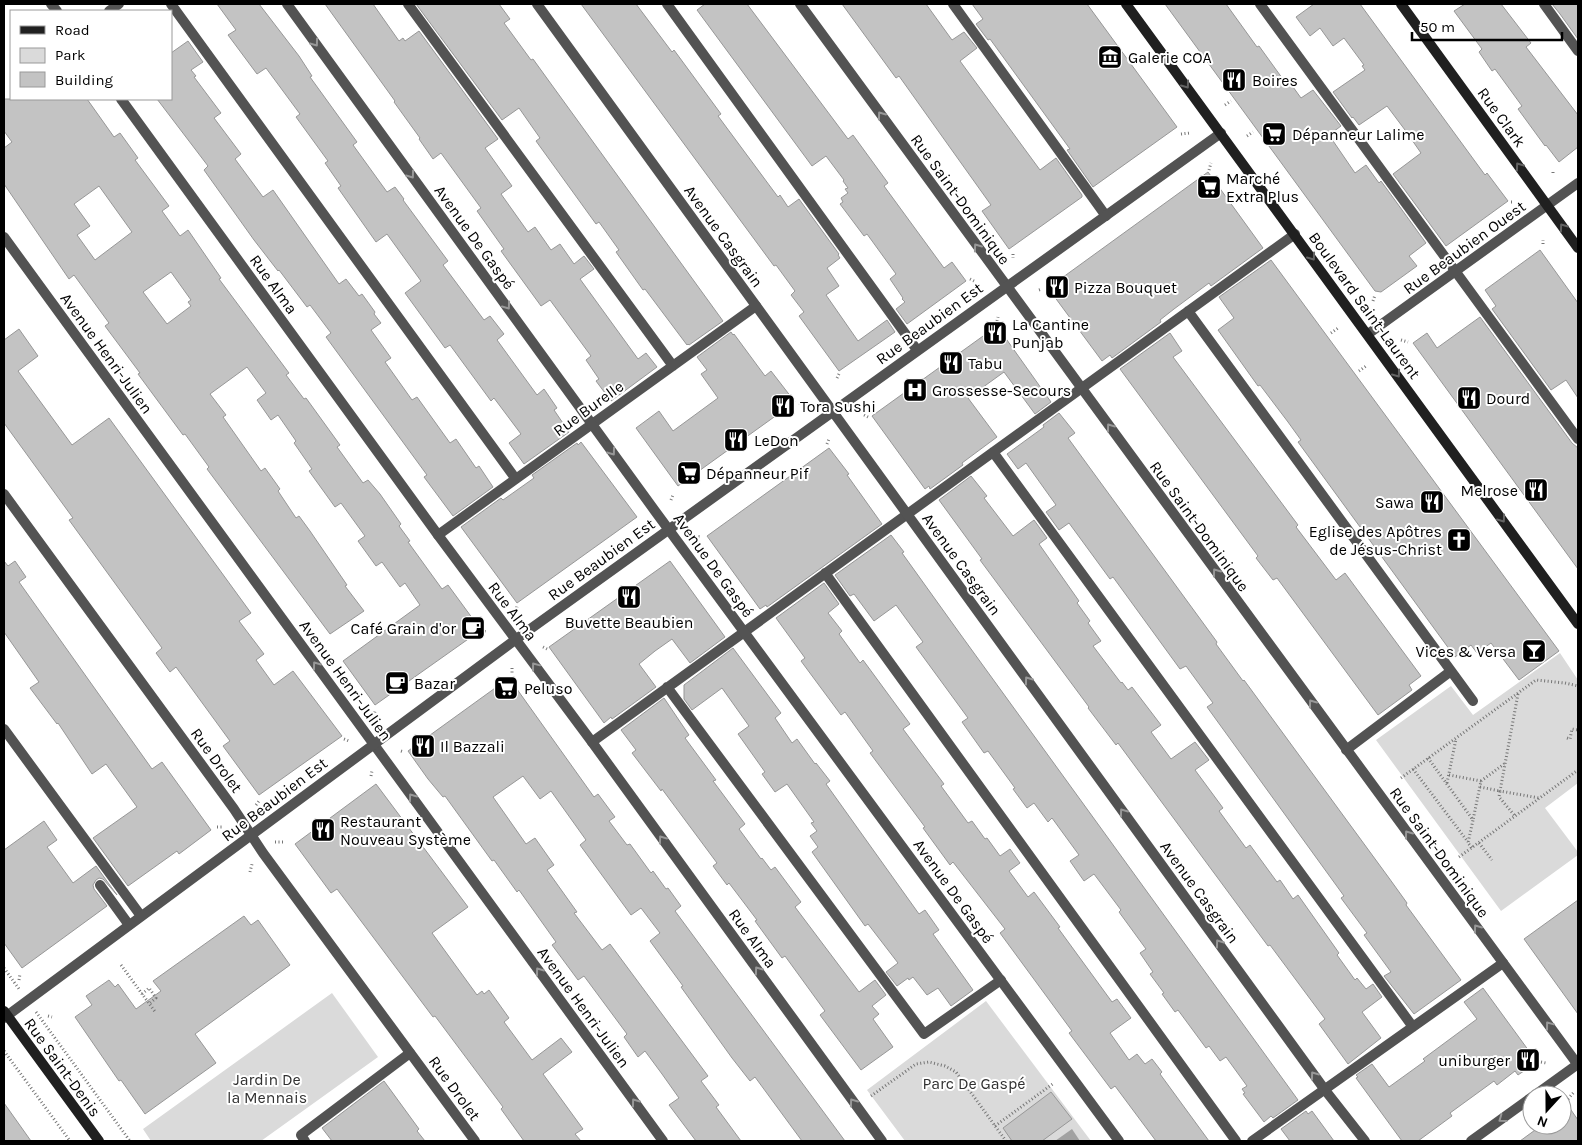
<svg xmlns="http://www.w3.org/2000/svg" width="1582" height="1145" font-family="Karla,sans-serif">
<rect width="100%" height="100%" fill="#fff"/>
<path fill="#dadada" d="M1560,653L1578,680V783L1545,808L1578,852V855L1501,911L1376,740L1451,686L1473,715Z
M332,993L378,1057L261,1141H151L143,1129Z
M986,1001L1091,1141H905L867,1090Z"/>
<path fill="#a1a1a1" d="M1072,1129L1080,1141H1055Z"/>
<path fill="#c3c3c3" stroke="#979797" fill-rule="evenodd" d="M217,4H259L299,56L312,76L310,77L357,142L353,145L387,192L395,187L404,199L403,200L448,261L443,265L484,320L490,316L504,334L497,340L537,395L544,389L557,408L554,410L569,432L524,464L509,443L521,434L494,398L491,401L450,345L445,348L405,293L421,281L387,234L376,242L338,188L341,186L325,163L328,161L296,117L300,114L266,68L257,74L228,35L236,30Z
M325,4H373L399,41L403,38L405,41L419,31L498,139L485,148L512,186L501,194L528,232L535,227L551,250L560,244L574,264L584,256L594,269L580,279L638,359L646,353L657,367L611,401L596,381L599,379L586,360L591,356L550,300L541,306L501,251L504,249L477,211L481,208L441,153L433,159L419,139L420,138L394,102L395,101Z
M416,4H499L510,19L504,23L531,60L533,59L546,77L723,321L689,345L688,344L687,345L645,289L643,290L616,252L619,250L599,222L596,224L536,141L540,138L519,108L502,120Z
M581,4H636L672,52L674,50L721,114L718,116L778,197L780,195L788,207L799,199L839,254L838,255L840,258L827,268L839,286L826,295L858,341L887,320L895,332L839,371L799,316L804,312L791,295L795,291L776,265L774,266Z
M705,4H747L848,139L853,135L888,183L884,186L944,268L952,262L966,281L907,324L896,309L905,302L902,299L903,298L890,279L896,274L867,234L864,236L840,204L843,202L841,198L848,193L845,189L848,188L843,181L844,180L826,156L812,166L697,10Z
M842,4H926L952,40L964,32L977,48L960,61L1040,170L1056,158L1082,195V197L1009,249L982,211L991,205L899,76L896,78Z
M972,4H1087L1177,127L1093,187L1067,150L1070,149L990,39L988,40L976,24L983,19Z
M1165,4H1226L1257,47L1259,46L1285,82L1288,80L1301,98L1313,90L1341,126L1329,135L1355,173L1366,165L1379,183L1381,181L1426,243L1409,256L1417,266L1381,292L1375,291Z
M1314,4H1360L1485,175L1487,173L1508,201L1446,246L1393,174L1421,153L1405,130L1387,106L1359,125L1353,117L1352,118L1333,92L1365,70L1362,66L1364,65L1344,38L1333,46L1320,28L1310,36L1296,17Z
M1465,4H1501L1531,43L1526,47L1578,115V147L1559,162L1546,145L1545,146L1518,109L1522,106L1495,69L1492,71L1479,52L1482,49L1454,11Z
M1552,4H1578V39L1560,14Z
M188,41L203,62L191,70L196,76L194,77L221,113L214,118L241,154L235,159L263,197L273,190L339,284L346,279L359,296L362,294L375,312L374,314L381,323L371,330L391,358L385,362L412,400L417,397L450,443L456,439L476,468L479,466L493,487L453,516L424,477L427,475L326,337L331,333L310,305L307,307L279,270L278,271L254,240L204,170L208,166L157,99H171V53Z
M4,99H87L114,137L120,133L138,158L135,160L169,206L162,211L180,236L188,230L221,278L219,279L289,373L286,375L304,399L306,398L340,445L337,447L363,483L368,480L380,494L401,524L399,526L410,541L408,542L442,589L448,585L481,630L375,705L343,661L420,605L405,583L400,587L382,562L376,566L358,541L365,536L341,503L335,507L309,471L312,469L294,443L296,441L278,415L271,420L257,400L266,393L247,367L210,394L226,415L223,417L261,471L265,468L280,489L278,491L296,518L299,516L310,531L347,585L345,586L364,611L330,634L207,469L209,467L185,434L183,435L138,374L140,373L105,326L109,323L74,275L69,279L4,184V148L12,142L4,131ZM99,186L132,232L95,260L77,235L90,226L74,204ZM171,272L191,300L188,302L191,306L167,324L143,292Z
M1208,172L1263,248L1211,286L1209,283L1174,309L1160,320L1161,322L1112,358L1110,355L1102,361L1048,288Z
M1540,250L1578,303V398L1566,380L1551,390L1492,309L1496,306L1485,290Z
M1271,260L1559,651L1519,680L1491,643L1477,653L1471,645L1455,657L1298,442L1301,440L1288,422L1260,385L1258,386L1218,330L1234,318L1219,297Z
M1480,317L1572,443L1578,448V569L1413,343L1427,333L1437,348Z
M997,326L1051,402L1035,414L1004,372L968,398L997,437L962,463L963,465L930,489L929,486L925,489L872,416Z
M19,329L38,356L18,371L72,445L109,418L251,613L239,621L264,654L256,660L274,685L293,671L342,736L259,795L223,746L230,741L176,667L170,672L156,653L162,648L69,520L73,518L4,423V340Z
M731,332L733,335L734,334L765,376L771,371L795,402L678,486L636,428L659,411L673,431L718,398L701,374L707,370L697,357Z
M1170,333L1182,351L1173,357L1298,525L1296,527L1336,580L1345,573L1421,676L1409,685L1412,690L1378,715L1277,578L1273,580L1256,558L1258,556L1120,369Z
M1059,413L1075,433L1068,438L1217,642L1216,644L1243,681L1244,680L1389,878L1407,903L1406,905L1461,980L1414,1014L1384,976L1391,972L1364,935L1367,933L1341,898L1344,896L1207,707L1213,703L1186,666L1180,669L1113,577L1110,579L1069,523L1059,530L1046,512L1056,505L1026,463L1018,469L1007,454L1044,427L1043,425Z
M581,442L637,517L517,603L461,527L501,498L503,500L534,478L532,475L577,443L578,445Z
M829,448L849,474L847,475L882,524L767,607L766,605L760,609L707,536Z
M971,476L987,496L984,498L1013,536L1034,520L1047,538L1039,544L1079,601L1077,603L1090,621L1088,623L1101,641L1093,646L1121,683L1122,682L1128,690L1132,687L1161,725L1151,732L1171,759L1195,742L1209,760L1195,770L1223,808L1219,811L1246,848L1250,845L1277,882L1280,880L1293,899L1298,895L1339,953L1337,955L1355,980L1357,978L1366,989L1373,984L1382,997L1362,1012L1381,1038L1348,1064L1319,1024L1325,1019L1270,945L1268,946L1118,743L1116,745L1088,708L1089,707L980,560L982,559L939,500Z
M891,535L904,552L902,553L958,631L1298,1100L1273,1118L1271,1116L1264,1122L1243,1094L1245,1093L1242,1089L1247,1086L1226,1057L1220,1061L1209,1046L1206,1048L1178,1010L1175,1012L1162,994L1164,993L1150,974L1153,972L1140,953L1146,949L1119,912L1121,910L1094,874L1084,881L1070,861L1079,855L1052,818L1048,822L1034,803L1027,808L1013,789L1015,788L988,751L984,753L962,722L968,718L916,647L923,642L896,605L874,621L854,594L850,596L835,575Z
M4,561L8,566L15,561L26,577L19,582L152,769L162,762L211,830L179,854L177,851L128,886L93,838L137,807L106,764L92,774L58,723L57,724L30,688L39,682L4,632Z
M670,561L725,637L690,663L672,639L655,651L639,664L656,687L612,719L611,717L604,723L549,647Z
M824,583L839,604L828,613L842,631L839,634L860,663L863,660L910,724L903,729L944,784L941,786L968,823L972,821L985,839L987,838L1000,856L1010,849L1020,863L1009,871L1028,897L1034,892L1060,927L1058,928L1112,1002L1117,999L1131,1018L1110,1033L1129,1060L1137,1054L1145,1064L1152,1059L1162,1072L1160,1074L1209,1141H1156L1115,1086L1111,1089L1069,1033L1072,1031L1000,933L1005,929L953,862L950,865L923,828L925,827L870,753L873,751L845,712L841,715L801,661L805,658L776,618Z
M733,648L781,713L775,718L792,743L797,739L815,764L816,763L830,781L826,784L919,914L925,910L939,930L933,934L973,990L951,1006L938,988L927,995L913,977L909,980L908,978L897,986L886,972L898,963L868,924L865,926L812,852L818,847L810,836L817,831L811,823L814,822L787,784L775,792L762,774L765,772L738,734L749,726L722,688L692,710L684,699V685Z
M509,678L594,797L598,794L615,817L609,821L627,845L630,844L651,873L653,871L666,889L668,888L681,906L675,911L845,1141H802L755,1077L750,1081L732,1058L681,987L683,986L650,941L660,933L641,908L631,915L580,845L586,840L551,791L540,799L523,776L493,797L526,844L535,838L554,865L547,870L577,912L574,913L602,950L610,944L708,1076L701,1081L719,1105L716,1107L741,1141H696L669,1105L679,1098L662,1074L645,1051L638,1057L624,1037L627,1034L584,976L578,980L552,945L556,942L519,890L517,892L494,860L492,861L445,796L443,797L428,779L408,751Z
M664,698L689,735L685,738L716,780L713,781L745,824L739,829L761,859L762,858L771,870L775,867L801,902L795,907L859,992L875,980L886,995L872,1006L879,1014L873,1019L893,1047L861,1070L820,1015L825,1011L785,956L782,958L755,921L757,920L729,883L727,885L713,866L717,863L662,789L661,791L632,753L636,750L621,730Z
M376,784L468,907L432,933L477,995L482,991L484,994L489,990L509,1018L504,1022L532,1060L561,1038L572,1052L543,1074L583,1129L575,1134L581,1141H524L501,1109L503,1107L435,1016L433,1017L337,889L331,893L295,844Z
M44,821L57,840L47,847L73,883L96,866L117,895L103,879L99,878L96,880L93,885L94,889L107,906L22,968L4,943V850Z
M1578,900V1014L1524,939Z
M244,916L251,925L258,920L290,965L195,1034L216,1063L145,1114L121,1080L119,1081L75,1017L92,1005L86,996L109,980L115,987L118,984L136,1009L161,991L153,981Z
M1483,988L1537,1062L1518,1075L1515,1071L1497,1085L1494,1081L1450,1113L1452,1116L1418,1141H1402L1356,1078L1358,1077L1356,1075L1372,1064L1389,1087L1425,1061L1423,1059L1477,1019L1464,1002Z
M384,1081L419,1129L417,1131L425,1141H332L322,1128Z
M1051,1092L1072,1119L1042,1141H1012L1003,1128Z
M1562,1097L1578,1120V1141H1520L1542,1125H1562Z
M4,1103L31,1141H4Z
M1306,1111L1308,1114L1312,1111L1334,1141H1290L1281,1129Z"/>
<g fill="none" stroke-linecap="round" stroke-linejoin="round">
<path stroke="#757575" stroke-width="3" stroke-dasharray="1 2.5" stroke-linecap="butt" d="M1225,105L1231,101
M1181,134L1190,133
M1247,136L1253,132
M1209,170L1211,163
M1553,173V170
M1511,202H1513
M1543,244V240
M1013,254V258
M970,279L974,281
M1039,290L1042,289
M1373,301L1375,295
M997,321L998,317
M1331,333L1338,328
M1401,340L1408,342
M1359,371L1366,366
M837,378L839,374
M799,403L803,404
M864,415L868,417
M827,444L829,439
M671,500L673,495
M695,536L701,537
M516,611L517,606
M478,629L486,632
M543,647L547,649
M512,668V673
M1518,694L1500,791L1539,798
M374,716L375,711
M1567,738L1570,739L1572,729L1578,730
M344,739L349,741
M401,751L404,752
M1428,758L1473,820L1468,843L1472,848
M1413,769L1468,842
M1449,775L1481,781L1473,820
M371,776L372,771
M1401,778L1536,680L1565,683L1578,686
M1481,781L1504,764
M1447,783L1456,739
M1480,787L1500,791L1499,797L1515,816
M256,805L259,801
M217,827H222
M275,842H285
M1479,843L1492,860
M1459,857L1578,770
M250,872L252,864
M121,965L156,1013
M4,968L19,989
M19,980L20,974
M142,994L149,988L156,998L149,1004
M36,1012L130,1141
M48,1016L52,1017
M4,1051L70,1141
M1541,1062L1546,1063
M871,1096L916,1064L929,1062L945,1066L956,1072L1006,1141
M1568,1099L1574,1092
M995,1126L1054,1083"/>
<path stroke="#535353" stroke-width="10" d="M171,4L515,478
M408,4L673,366
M667,4L917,350
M953,4L1106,216
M1260,4L1578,439
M1544,4L1578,51
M109,11L119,4
M1188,311L1473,701
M993,452L1413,1027
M438,535L756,306
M825,573L1236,1141
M667,687L924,1034L1001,980
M4,729L141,916
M592,742L1295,234
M1346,750L1451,671
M100,885L129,925
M305,1141L301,1135L410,1053
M1252,1141L1503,963"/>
<path stroke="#535353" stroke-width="10" d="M51,4L57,11
M287,4L655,511L1119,1141
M537,4L1325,1090L1365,1141
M800,4L1578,1065
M121,99L438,535L592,742L882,1141
M4,237L663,1141
M4,494L234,809L263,853L475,1141"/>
<path stroke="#535353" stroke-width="10" d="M1368,334L1578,183
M4,1018L515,640L1221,133
M1535,1095L1578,1064
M1471,1141L1532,1097"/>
<path stroke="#202020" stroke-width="10" d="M1126,4L1578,624
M1401,4L1578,248
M4,1011L99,1141"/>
</g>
<defs><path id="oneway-chevron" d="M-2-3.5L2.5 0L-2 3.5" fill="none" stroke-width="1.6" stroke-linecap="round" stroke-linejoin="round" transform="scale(1.25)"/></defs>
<g stroke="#989898">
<use href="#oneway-chevron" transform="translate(315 43) rotate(54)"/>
<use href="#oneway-chevron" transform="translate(881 115) rotate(-126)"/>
<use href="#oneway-chevron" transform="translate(411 175) rotate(54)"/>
<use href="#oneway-chevron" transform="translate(977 247) rotate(-126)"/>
<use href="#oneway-chevron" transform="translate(507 306) rotate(54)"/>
<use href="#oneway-chevron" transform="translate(1110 427) rotate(-126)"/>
<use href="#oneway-chevron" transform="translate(612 452) rotate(54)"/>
<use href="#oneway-chevron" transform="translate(1216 572) rotate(-126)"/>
<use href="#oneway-chevron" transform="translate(316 665) rotate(-126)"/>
<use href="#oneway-chevron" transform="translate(535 666) rotate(-127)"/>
<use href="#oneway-chevron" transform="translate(1028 680) rotate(-126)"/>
<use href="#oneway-chevron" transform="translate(1312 703) rotate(-126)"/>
<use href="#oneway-chevron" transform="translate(412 797) rotate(-126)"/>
<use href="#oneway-chevron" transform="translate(1123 812) rotate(-126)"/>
<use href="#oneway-chevron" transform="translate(1408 834) rotate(-126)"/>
<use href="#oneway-chevron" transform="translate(662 839) rotate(-126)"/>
<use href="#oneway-chevron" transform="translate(1477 928) rotate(-126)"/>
<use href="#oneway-chevron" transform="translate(1219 943) rotate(-126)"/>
<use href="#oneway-chevron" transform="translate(758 970) rotate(-126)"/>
<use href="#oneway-chevron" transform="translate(539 971) rotate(-126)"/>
<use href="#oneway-chevron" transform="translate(1549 1025) rotate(-127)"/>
<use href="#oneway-chevron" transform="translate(1314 1075) rotate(-126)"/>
<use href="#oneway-chevron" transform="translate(635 1102) rotate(-126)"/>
<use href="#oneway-chevron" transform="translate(853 1102) rotate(-126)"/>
<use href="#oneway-chevron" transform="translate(1502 1119) rotate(144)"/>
</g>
<g stroke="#636363">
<use href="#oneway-chevron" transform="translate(1186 85) rotate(54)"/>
<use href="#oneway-chevron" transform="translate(1519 166) rotate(-126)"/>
<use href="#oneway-chevron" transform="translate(1563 227) rotate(-126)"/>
<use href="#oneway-chevron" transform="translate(1312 257) rotate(54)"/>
<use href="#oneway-chevron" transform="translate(1397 374) rotate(54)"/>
<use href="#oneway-chevron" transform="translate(1502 519) rotate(54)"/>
</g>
<defs>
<symbol id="museum-square" viewBox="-11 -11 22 22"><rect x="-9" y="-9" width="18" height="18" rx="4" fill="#000" stroke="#fff"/><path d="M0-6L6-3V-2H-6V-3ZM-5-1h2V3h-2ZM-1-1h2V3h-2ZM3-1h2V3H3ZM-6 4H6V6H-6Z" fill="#fff"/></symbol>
<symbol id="restaurant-square" viewBox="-11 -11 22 22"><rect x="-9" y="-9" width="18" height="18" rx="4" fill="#000" stroke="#fff"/><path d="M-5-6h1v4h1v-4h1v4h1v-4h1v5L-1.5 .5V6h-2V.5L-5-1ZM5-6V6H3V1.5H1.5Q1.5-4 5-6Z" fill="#fff"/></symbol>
<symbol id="supermarket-square" viewBox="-11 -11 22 22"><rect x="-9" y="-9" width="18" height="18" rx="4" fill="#000" stroke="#fff"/><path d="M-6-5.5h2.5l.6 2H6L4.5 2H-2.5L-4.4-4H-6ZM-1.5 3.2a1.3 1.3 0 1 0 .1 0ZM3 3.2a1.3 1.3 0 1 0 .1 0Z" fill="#fff"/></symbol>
<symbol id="hospital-square" viewBox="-11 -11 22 22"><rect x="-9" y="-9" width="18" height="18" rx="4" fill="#000" stroke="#fff"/><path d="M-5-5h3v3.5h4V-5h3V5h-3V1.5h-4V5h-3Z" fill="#fff"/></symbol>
<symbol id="church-square" viewBox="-11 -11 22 22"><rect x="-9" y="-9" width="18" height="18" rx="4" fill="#000" stroke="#fff"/><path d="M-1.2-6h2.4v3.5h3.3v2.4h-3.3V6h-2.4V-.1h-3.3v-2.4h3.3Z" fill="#fff"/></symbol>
<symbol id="cafe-square" viewBox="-11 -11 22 22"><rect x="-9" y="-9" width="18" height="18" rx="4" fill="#000" stroke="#fff"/><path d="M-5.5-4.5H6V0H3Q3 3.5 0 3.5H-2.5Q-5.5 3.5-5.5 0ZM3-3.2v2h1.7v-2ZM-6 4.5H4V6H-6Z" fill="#fff"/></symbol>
<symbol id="bar-square" viewBox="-11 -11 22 22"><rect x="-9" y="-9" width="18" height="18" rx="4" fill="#000" stroke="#fff"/><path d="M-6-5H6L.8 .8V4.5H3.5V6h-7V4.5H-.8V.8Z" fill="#fff"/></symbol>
</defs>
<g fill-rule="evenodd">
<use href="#museum-square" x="1096" y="43" width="28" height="28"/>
<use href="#restaurant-square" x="1220" y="66" width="28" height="28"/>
<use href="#supermarket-square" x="1260" y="120" width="28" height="28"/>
<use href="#supermarket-square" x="1195" y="173" width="28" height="28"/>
<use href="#restaurant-square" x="1043" y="273" width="28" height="28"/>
<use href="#restaurant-square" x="981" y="319" width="28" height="28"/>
<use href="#restaurant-square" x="937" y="349" width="28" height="28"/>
<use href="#hospital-square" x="901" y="376" width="28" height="28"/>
<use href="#restaurant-square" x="1455" y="384" width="28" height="28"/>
<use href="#restaurant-square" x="769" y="392" width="28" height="28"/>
<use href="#restaurant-square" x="722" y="426" width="28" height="28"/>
<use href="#supermarket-square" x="675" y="459" width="28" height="28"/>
<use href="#restaurant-square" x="1522" y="476" width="28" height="28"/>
<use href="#restaurant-square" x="1418" y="488" width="28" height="28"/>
<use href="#church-square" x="1445" y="526" width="28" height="28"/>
<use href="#restaurant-square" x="615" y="583" width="28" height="28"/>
<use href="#cafe-square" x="459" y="614" width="28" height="28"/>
<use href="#bar-square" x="1520" y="637" width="28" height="28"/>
<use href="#cafe-square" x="383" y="669" width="28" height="28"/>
<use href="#supermarket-square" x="492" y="674" width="28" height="28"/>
<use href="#restaurant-square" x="409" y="732" width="28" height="28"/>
<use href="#restaurant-square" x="309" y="816" width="28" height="28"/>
<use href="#restaurant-square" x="1514" y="1046" width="28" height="28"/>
</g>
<g text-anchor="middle" stroke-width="4" stroke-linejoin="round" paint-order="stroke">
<g font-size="16" fill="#000" stroke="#fff" text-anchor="start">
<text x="1128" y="63">Galerie COA</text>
<text x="1252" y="86">Boires</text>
<text x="1292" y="140">Dépanneur Lalime</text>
<text x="1226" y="184">Marché<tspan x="1226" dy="18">Extra Plus</tspan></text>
<text x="1074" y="293">Pizza Bouquet</text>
<text x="1012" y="330">La Cantine<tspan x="1012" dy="18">Punjab</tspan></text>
<text x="968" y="369">Tabu</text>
<text x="932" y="396">Grossesse-Secours</text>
<text x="1486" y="404">Dourd</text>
<text x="800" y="412">Tora Sushi</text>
<text x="754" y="446">LeDon</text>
<text x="706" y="479">Dépanneur Pif</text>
<text x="1518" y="496" text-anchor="end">Melrose</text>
<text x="1414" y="508" text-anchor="end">Sawa</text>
<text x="1442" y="537" text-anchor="end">Eglise des Apôtres<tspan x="1442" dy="18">de Jésus-Christ</tspan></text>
<text x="629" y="628" text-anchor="middle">Buvette Beaubien</text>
<text x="456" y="634" text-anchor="end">Café Grain d'or</text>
<text x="1516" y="657" text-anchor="end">Vices &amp; Versa</text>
<text x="414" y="689">Bazar</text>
<text x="524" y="694">Peluso</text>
<text x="440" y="752">Il Bazzali</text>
<text x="340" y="827">Restaurant<tspan x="340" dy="18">Nouveau Système</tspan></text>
<text x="1510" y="1066" text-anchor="end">uniburger</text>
</g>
<g font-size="16" fill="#000" stroke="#fff">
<text transform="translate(1502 117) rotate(54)" y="6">Rue Clark</text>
<text transform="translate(961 199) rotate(54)" y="6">Rue Saint-Dominique</text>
<text transform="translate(724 236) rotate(54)" y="6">Avenue Casgrain</text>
<text transform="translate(475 237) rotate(54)" y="6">Avenue De Gaspé</text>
<text transform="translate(1464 247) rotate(-36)" y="6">Rue Beaubien Ouest</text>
<text transform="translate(274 284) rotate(54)" y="6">Rue Alma</text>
<text transform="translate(1365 305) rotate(54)" y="6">Boulevard Saint-Laurent</text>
<text transform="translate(929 323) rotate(-36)" y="6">Rue Beaubien Est</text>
<text transform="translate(107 353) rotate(54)" y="6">Avenue Henri-Julien</text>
<text transform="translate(588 408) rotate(-36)" y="6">Rue Burelle</text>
<text transform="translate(1200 526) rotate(54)" y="6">Rue Saint-Dominique</text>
<text transform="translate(601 559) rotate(-36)" y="6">Rue Beaubien Est</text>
<text transform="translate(962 564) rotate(54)" y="6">Avenue Casgrain</text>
<text transform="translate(714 565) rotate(54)" y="6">Avenue De Gaspé</text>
<text transform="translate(513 611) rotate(53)" y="6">Rue Alma</text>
<text transform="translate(346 680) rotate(54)" y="6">Avenue Henri-Julien</text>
<text transform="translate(217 760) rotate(54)" y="6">Rue Drolet</text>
<text transform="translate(274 799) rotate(-37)" y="6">Rue Beaubien Est</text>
<text transform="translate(1440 852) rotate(54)" y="6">Rue Saint-Dominique</text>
<text transform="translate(954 891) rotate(54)" y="6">Avenue De Gaspé</text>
<text transform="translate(1200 892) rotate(54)" y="6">Avenue Casgrain</text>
<text transform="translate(753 938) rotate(54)" y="6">Rue Alma</text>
<text transform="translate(584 1007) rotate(54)" y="6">Avenue Henri-Julien</text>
<text transform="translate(63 1067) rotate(54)" y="6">Rue Saint-Denis</text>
<text transform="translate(455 1088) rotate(54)" y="6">Rue Drolet</text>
</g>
<g font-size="16" fill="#313131" stroke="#fff">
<text x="267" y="1085">Jardin De<tspan x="267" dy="18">la Mennais</tspan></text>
<text x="974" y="1089">Parc De Gaspé</text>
</g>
</g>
<rect width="1582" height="1145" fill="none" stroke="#000000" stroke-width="10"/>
<rect x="10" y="10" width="162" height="90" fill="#ffffff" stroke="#999999"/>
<rect x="20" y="26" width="25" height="8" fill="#202020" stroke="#999999"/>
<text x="55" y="35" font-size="15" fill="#000000">Road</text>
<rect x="20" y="48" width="25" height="15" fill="#dadada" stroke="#999999"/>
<text x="55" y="60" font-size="15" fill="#000000">Park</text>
<rect x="20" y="72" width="25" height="15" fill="#c3c3c3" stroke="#999999"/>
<text x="55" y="85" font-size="15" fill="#000000">Building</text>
<g transform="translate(1547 1110) rotate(201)"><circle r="24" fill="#ffffff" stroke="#999999"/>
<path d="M0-4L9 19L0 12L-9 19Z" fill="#000000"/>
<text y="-8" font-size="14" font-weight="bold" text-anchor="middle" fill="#000000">N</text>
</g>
<path d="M1412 32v8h150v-8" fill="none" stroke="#000000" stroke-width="2.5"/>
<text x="1420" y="32" font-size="15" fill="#000000" stroke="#ffffff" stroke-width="4" paint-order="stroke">50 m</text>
</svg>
